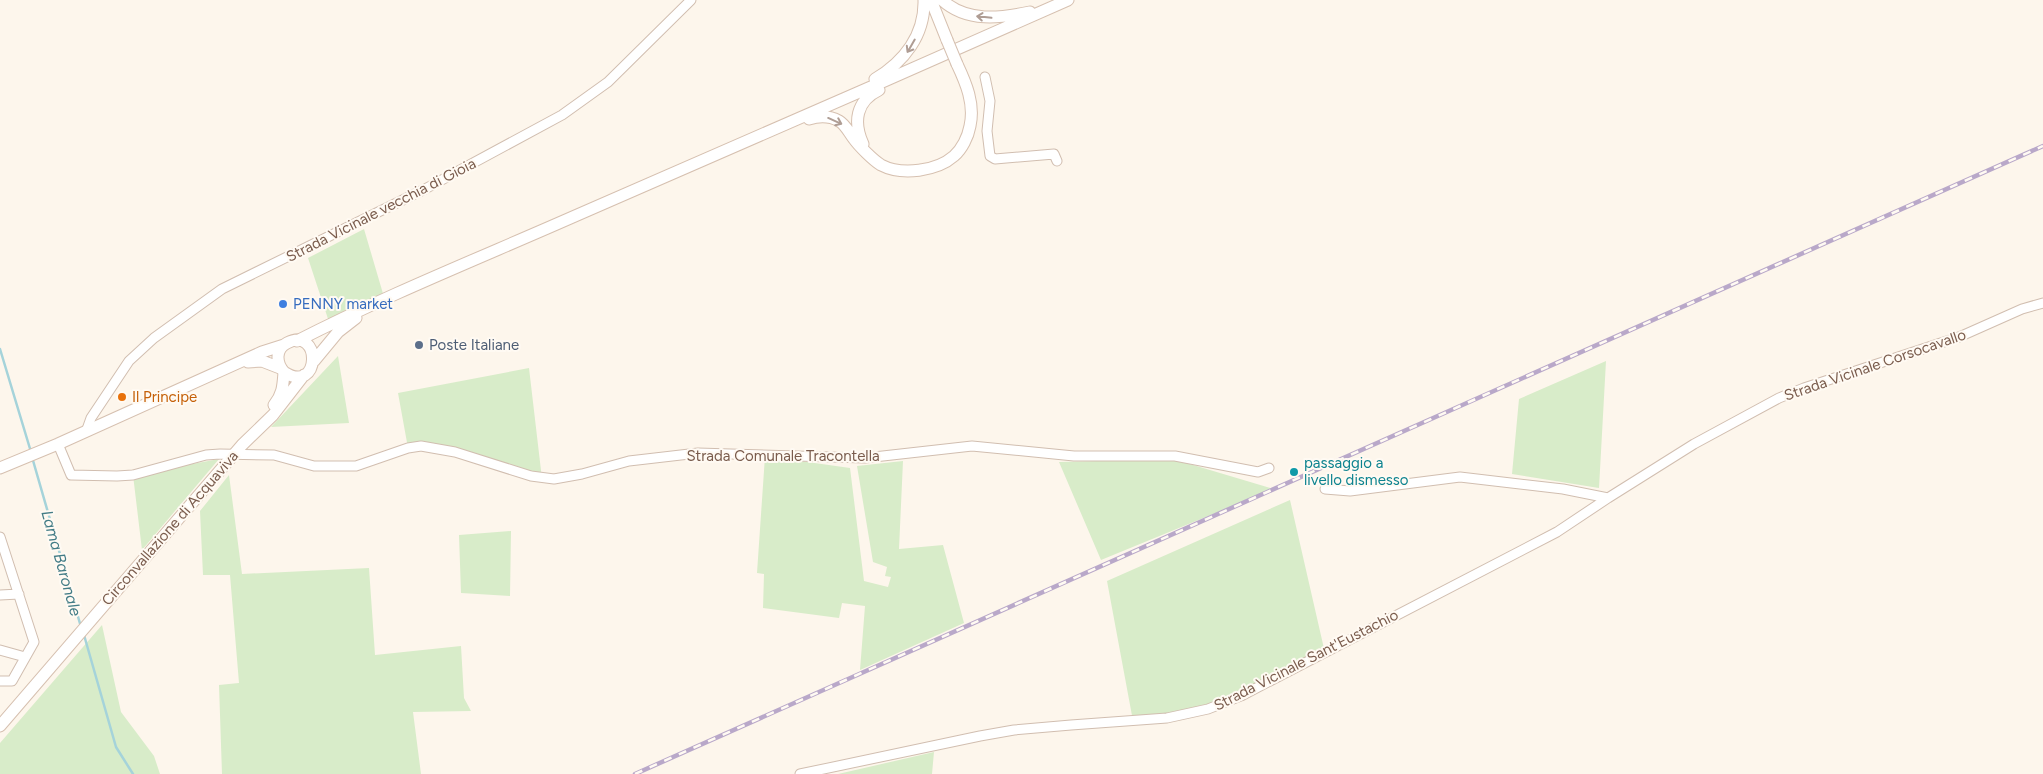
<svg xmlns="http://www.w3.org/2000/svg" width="2043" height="774" font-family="Figtree,sans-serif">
<rect width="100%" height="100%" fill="#fdf6ec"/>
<path fill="#d8ecc9" d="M364,229L384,297L330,325L308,258Z
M338,356L349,423L271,427Z
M1606,361L1599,488L1512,474L1519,399Z
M529,368L542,479L461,453L408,448L398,393Z
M765,456L850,468L864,581L888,587L891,577L885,576L887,567L873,562L857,466L903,461L899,549L943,545L964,623L860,670L865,606L842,603L839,618L763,608L764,574L757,573Z
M219,459L142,550L133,475Z
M1173,459L1274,489L1101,560L1059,462Z
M229,475L242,574L369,568L375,655L461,646L464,698L471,711L413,712L421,774H222L219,685L239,683L230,575H203L200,511Z
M1290,500L1325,653L1198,712L1133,721L1107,581Z
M511,531L510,596L461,593L459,535Z
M102,625L121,712L154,756L160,774H0V743Z
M934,752L932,774H838Z"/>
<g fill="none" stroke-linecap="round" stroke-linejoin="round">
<path stroke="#a5d3da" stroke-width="2.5" d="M0,349L31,452
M32,457L81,627
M84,635L116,747L133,774"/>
<defs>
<path id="street" d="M985,77L990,101L987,131L990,156L995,159L1054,154L1057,161
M86,432L91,418L129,361L154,338L222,289L425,189L562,115L608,82L691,0
M58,444L71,475L117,476L133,475L206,455L220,454L274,455L314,466H356L408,448L421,446L455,452L531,476L554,479L582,474L629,461L698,453L865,458L972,446L1074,456H1175L1258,472L1269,468
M1325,489L1350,491L1460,477L1563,489L1608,498
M0,537L34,642L12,681H0
M0,595L19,594
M0,650L25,657
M800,774L980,736L1014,730L1071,725L1167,718L1208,709L1241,696L1557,532L1608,498L1694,444L1779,398L1804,388L1959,337L2022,309L2043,303"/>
<path id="secondary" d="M931,0L947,40
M942,0C967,23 1001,18 1030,12
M875,79C904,62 925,35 924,0
M809,119C819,116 830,116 839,121C846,125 849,133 854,139C859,146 873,160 881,165C902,176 937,171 954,156C962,149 968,137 970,126C975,104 966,83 957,64
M863,144C853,122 856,101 879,90
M297,341C387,295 482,257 575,216C740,144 904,73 1068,0
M314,361L338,332L356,318
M248,362L262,361L280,368
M274,405C283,394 283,385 284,372C276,363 275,349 287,343C322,325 321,396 284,372
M0,468L58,444L262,352L284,345
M0,726L242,445L273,415L304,375"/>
</defs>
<use href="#street" stroke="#d1beb0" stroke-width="11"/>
<use href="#secondary" stroke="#d6c0b0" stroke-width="13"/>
<use href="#street" stroke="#fff" stroke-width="9"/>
<use href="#secondary" stroke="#fff" stroke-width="11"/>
<defs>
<path id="rail" d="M635,774L2043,146"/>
</defs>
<use href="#rail" stroke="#b9a8c9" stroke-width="4.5"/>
<use href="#rail" stroke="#fffaf3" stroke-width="2.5" stroke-dasharray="8" stroke-linecap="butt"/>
<defs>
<path id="secondary-bridge" d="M947,40L957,64"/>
</defs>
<use href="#secondary-bridge" stroke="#d6c0b0" stroke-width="13" stroke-linecap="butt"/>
<use href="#secondary-bridge" stroke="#fff" stroke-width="11"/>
</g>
<defs><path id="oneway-shaft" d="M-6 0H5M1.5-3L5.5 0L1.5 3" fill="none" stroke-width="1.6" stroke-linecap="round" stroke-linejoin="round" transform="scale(1.25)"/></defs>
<g stroke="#af9d94">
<use href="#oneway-shaft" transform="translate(984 17) rotate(-174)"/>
<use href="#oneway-shaft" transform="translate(911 46) rotate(120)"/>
<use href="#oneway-shaft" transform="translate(835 121) rotate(24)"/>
</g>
<circle fill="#3f7fe0" stroke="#fffaf3" stroke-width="2" cx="283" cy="304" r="5"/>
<circle fill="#5c6f8a" stroke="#fffaf3" stroke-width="2" cx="419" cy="345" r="5"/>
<circle fill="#e8710a" stroke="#fffaf3" stroke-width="2" cx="122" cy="397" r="5"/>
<circle fill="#0f9aa8" stroke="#fffaf3" stroke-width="2" cx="1294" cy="472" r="5"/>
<g text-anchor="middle" stroke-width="4" stroke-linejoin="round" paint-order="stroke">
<g font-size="15" fill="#7a5c4d" stroke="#fffaf3">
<text transform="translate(381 210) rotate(-27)" y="5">Strada Vicinale vecchia di Gioia</text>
<text transform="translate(1875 365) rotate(-19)" y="5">Strada Vicinale Corsocavallo</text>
<text x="783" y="461">Strada Comunale Tracontella</text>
<text transform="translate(170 528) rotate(-49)" y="5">Circonvallazione di Acquaviva</text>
<text transform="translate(1306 660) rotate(-27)" y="5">Strada Vicinale Sant'Eustachio</text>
</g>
<g font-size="15" fill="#366cbe" stroke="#fffaf3" text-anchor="start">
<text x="293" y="309">PENNY market</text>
</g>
<g font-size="15" fill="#4e5e75" stroke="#fffaf3" text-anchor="start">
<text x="429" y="350">Poste Italiane</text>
</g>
<g font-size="15" fill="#c56008" stroke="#fffaf3" text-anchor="start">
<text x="132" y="402">Il Principe</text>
</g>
<g font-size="15" fill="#0d838f" stroke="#fffaf3" text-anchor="start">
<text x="1304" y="468">passaggio a<tspan x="1304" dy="17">livello dismesso</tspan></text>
</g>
<g font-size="16" font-style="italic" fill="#437c86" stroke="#fffaf3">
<text transform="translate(62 563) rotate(74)" y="6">Lama Baronale</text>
</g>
</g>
</svg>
